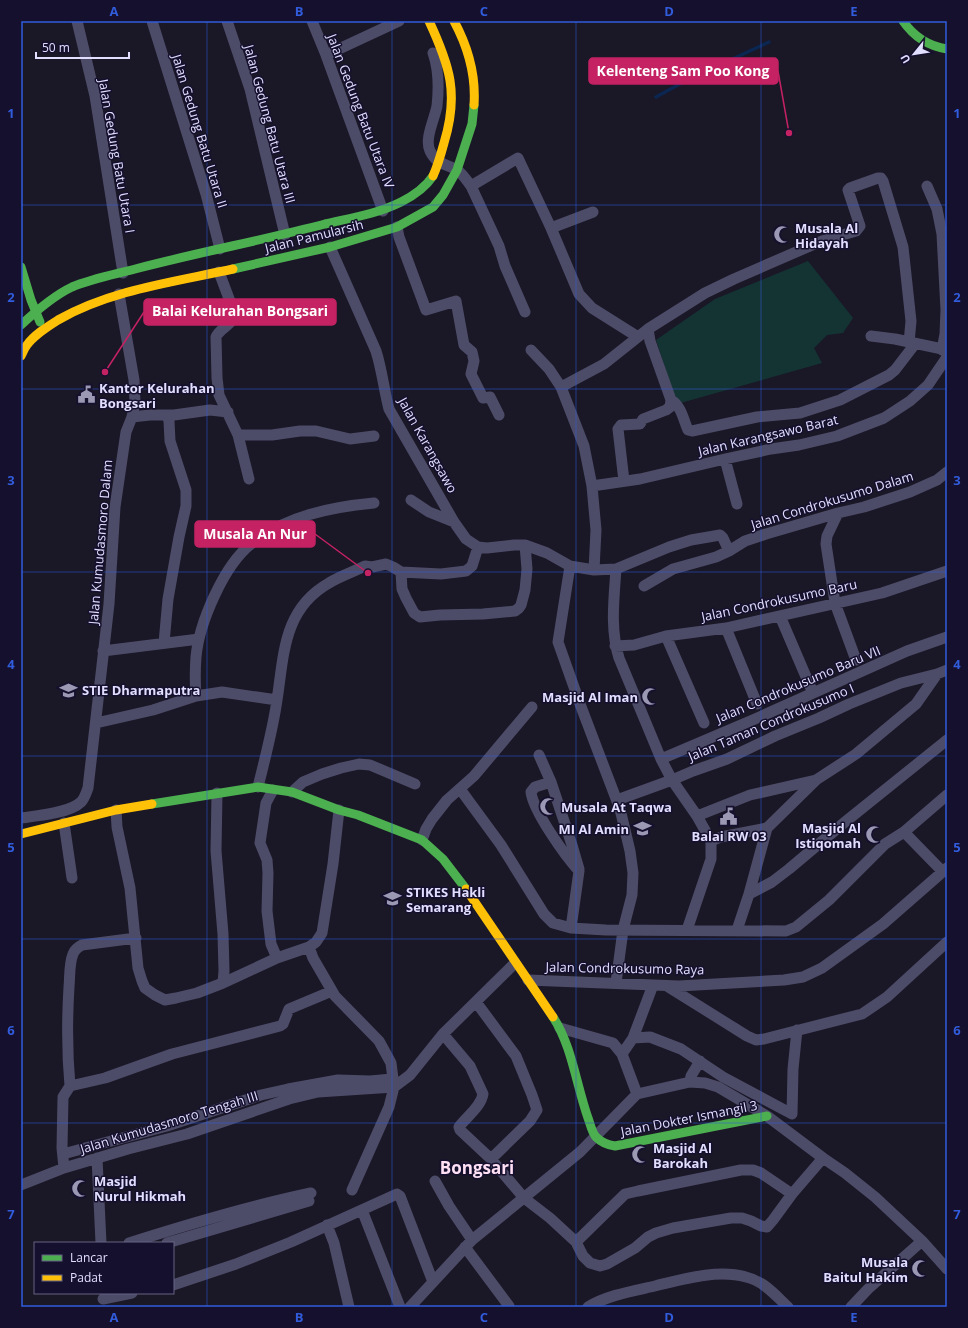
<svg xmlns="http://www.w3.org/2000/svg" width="968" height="1328" font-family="'Open Sans',sans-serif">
<rect width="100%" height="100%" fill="#1a1727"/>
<path fill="#143434" d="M808,261L853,318L843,333L827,335L814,348L822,363L677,404L656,340L715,299Z"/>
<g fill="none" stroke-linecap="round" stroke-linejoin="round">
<path stroke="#0b2650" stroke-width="3.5" d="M656,97L687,80L769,42"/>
<path stroke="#4d4c68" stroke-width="11" d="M77,21L95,96L123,273
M152,21L206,194L220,249
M227,21L250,89L285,235
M312,21L326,55L383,211
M433,53C439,70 439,88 437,106C435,118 424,139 430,151C437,165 445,163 457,170C463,174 467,181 471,186L518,158L551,228L579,294L592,308L638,337
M326,55L399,21
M471,186L499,246L505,266L525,312
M927,186L937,209L942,234L946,310L945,334L942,350
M397,227L399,237L426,310L456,301L464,345L472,352L474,361L471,374L483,398L490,397L499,415
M551,228L593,212
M330,247L376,351C382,370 384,390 389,409L454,522L466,539L478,547L487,548L514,545H525L547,553L570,566L594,570L616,569L669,547L691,540L720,535L723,538L729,551L745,541L766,534L838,513L864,507L910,492L937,480L947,472
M219,272L234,312C235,325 220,327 216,337L217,378L219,395L238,435L249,479
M871,336L895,339L947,350
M531,350L549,369L561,387L584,446L592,486L596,530L594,570
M561,387L604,364L648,329L705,293L734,279L803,249L822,241L856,231L860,226L848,190L850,188L878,178H881L883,181L903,247L911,321L909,343
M671,400C682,407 683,419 688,430L692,431L757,417L800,413L840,400L889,375L895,370L915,344
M132,417L150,415H174L210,410L228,412
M238,435H272L300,431H316L350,439L374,436
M725,459L737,504
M624,481L618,429L621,425L640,424L643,419L666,410L670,407L671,400L650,341L648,329
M592,486L640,479L725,459L771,449L799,445L837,436L884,418L910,401L928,385L947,357
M411,500L429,512L454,522
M838,513L827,536L826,544L835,603L856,660
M570,566L558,642L580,704L620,809L630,851L633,873L632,895L623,930L616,983
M616,569C614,599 610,629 619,658L661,759L672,780L697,816L711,841V859L687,930
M401,572L402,589L406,598L414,613L420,617L440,615L483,614L515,611L519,608L521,605L525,590L527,569L525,545
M644,586L673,569L716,557L729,551
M780,616L813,693
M726,628L757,704
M666,636L704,723
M164,643L168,599L179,537L186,506V490L170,441L169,421L167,415
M615,646L634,645L666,636L726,628L882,593L947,571
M103,651L199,639
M196,696C195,683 195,670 196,657C199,623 224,565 251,544C286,516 331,507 374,503
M96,723L153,710L196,696L222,692L277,700
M539,755L551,782L572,845L579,869
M661,759L755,719L907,651L947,637
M551,782L535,787L531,792C533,811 566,857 579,871L571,928
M258,787C265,758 273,729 277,700C284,655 283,609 329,583C340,576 353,572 365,566L372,567L386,564L393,567L401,572L441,574L466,571L472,566L478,547
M460,789L501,845L544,914L553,923L571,928L606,930L786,931L796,927L829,900L885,844L904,832L947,795
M273,790L266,803L260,843L267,860L268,873L267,911L271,944L277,958
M292,792L303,782L322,774L341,768L359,764L370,765L415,784
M217,793L216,851L223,934L224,971L223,983
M617,800L672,780L693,771L727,759L775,736L819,718L849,704L901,683L937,674L947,670
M116,810L117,827L130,888L138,968L142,981L145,988L155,995L165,1000L176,998L197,993L223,983L277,958L309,947
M339,810L333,864L322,933L316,942L309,947L313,958L335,996L379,1041L391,1063L394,1087L389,1107L352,1190
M697,816L750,795L816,780
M21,818C37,816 70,813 81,802C85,798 86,793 88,788L109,604L115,507L126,432L132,417L135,402L134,380L119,294
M64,823L72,878
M767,828L816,780L856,754L916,704L937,674
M904,832L943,872
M422,840L426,829L432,819L447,800L474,776L532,707
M711,841L721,837L767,828
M749,894L772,882L789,869L845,822L947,740
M737,930L749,894L767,828
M528,980L679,986L784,980L803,977L822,968L883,924L947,868
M667,986L747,1036L756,1040L764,1039L862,1014L887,997L947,942
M476,1002L516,1056L532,1095L537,1110L530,1121L491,1159
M560,1028L613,1043L622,1054L637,1094
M443,1034L470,1066L483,1094C481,1107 466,1117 459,1127L460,1130L491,1159L524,1198L550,1218L576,1242L625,1194L638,1191L741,1170H753L761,1173L792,1194L823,1158
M633,1038L650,1037L681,1049L723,1077L792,1114L793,1069L797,1030
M622,1054L633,1038L653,985
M690,1082L691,1076L700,1061
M70,1086C67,1053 67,1020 69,987C70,976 69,964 73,954C75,949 78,947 82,945L136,938
M637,1094L690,1082L705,1083L718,1087L767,1116L823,1158L845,1173L875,1197L922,1241L947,1269
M63,1154L167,1126L261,1095L288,1089L338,1080L370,1081L392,1079
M97,1158L101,1243
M64,1168L62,1148L63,1097L70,1086L105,1078L172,1054L280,1026L283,1024L289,1009L332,991
M435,1181L449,1206L472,1240
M21,1185L64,1168L128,1149L187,1134L289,1099L318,1092L394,1087L410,1075L443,1034L515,963
M362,1210L400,1307
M327,1225L334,1243L349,1307
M576,1242L583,1256L590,1263L600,1266L607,1264L635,1248L648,1237L656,1233L673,1228L731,1218H742L751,1221L761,1226L767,1227L773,1220L792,1194
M129,1243C189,1224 249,1206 311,1193
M167,1243L309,1201
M465,1247L509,1306
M173,1285L236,1264L291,1242L397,1194L400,1196L433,1282
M103,1299L132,1293
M410,1307L472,1240L580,1152L637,1094
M588,1307C608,1295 633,1291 655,1286C684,1279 717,1269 746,1277C764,1281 776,1296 788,1307
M851,1307L868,1289L922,1241"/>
<path stroke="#4caf50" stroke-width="9" d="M903,21C914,37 928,46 947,49
M21,267L31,300L40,322
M233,269L330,247L397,227L433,207L443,195L457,170L472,124L474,105
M21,325C36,311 53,296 72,287C93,278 117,274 139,268C201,252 263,240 325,224C351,218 377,214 401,202C413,196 425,188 433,176
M152,804L258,787L292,792L339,810L358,815L422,840L443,859L466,889
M553,1017C572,1046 576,1084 588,1118C590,1123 592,1133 596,1137C601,1142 608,1145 615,1146L767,1116"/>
<path stroke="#ffc107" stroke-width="9" d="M429,21C450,66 459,94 444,143C441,154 438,165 433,176
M454,21C468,47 476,76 474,105
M21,356C23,353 24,348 27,345C34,335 47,327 58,320C110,290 174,282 233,269
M21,834L116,810L152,804
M466,889L553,1017"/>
</g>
<path fill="none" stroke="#315cdc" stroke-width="1" stroke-opacity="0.55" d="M207,21V1307M392,21V1307M576,21V1307M761,21V1307M21,205H947M21,389H947M21,572H947M21,756H947M21,939H947M21,1123H947"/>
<defs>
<symbol id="mosque-bare" viewBox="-9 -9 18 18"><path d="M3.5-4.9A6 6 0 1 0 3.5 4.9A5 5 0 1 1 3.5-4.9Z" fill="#9b98b3" stroke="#15102e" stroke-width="2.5" paint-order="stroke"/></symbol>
<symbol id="civic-bare" viewBox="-9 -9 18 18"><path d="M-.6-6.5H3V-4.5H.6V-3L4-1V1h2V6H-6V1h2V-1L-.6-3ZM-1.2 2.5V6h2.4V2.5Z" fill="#9b98b3" stroke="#15102e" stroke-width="2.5" paint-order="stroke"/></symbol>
<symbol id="university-bare" viewBox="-9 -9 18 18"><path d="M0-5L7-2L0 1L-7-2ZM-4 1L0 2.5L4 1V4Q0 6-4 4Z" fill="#9b98b3" stroke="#15102e" stroke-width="2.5" paint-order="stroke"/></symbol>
<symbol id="school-bare" viewBox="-9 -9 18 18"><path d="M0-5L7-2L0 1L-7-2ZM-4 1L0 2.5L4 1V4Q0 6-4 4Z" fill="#9b98b3" stroke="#15102e" stroke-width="2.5" paint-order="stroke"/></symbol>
</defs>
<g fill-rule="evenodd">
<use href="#mosque-bare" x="770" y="222" width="25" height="25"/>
<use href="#civic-bare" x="74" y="382" width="25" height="25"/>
<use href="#university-bare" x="56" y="678" width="25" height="25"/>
<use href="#mosque-bare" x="638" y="684" width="25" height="25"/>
<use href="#mosque-bare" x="536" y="794" width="25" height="25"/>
<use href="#civic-bare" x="716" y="804" width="25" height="25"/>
<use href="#school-bare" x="630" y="816" width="25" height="25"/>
<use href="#mosque-bare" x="862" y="822" width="25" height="25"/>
<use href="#university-bare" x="380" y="886" width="25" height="25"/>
<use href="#mosque-bare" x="628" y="1142" width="25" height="25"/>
<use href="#mosque-bare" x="68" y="1176" width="25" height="25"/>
<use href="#mosque-bare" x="908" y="1256" width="25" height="25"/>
</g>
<g text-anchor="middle" stroke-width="3" stroke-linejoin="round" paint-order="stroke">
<g font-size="13" fill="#e1deff" stroke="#15102e">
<text transform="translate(361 111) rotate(69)" y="5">Jalan Gedung Batu Utara IV</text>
<text transform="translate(270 124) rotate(75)" y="5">Jalan Gedung Batu Utara III</text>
<text transform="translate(200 131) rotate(73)" y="5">Jalan Gedung Batu Utara II</text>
<text transform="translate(117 156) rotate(80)" y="5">Jalan Gedung Batu Utara I</text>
<text transform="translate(314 236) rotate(-14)" y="5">Jalan Pamularsih</text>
<text transform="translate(768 435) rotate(-13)" y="5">Jalan Karangsawo Barat</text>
<text transform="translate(428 445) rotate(61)" y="5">Jalan Karangsawo</text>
<text transform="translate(832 500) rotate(-17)" y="5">Jalan Condrokusumo Dalam</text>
<text transform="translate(100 542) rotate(-85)" y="5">Jalan Kumudasmoro Dalam</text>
<text transform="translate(779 600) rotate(-12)" y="5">Jalan Condrokusumo Baru</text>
<text transform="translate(798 684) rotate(-23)" y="5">Jalan Condrokusumo Baru VII</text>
<text transform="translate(771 722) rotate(-23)" y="5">Jalan Taman Condrokusumo I</text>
<text transform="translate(625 968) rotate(1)" y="5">Jalan Condrokusumo Raya</text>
<text transform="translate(689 1118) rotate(-11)" y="5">Jalan Dokter Ismangil 3</text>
<text transform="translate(169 1122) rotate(-17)" y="5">Jalan Kumudasmoro Tengah III</text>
</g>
<g font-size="13" font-weight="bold" fill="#e1deff" stroke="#15102e" text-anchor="start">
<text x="795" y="233">Musala Al<tspan x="795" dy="15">Hidayah</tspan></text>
<text x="99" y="393">Kantor Kelurahan<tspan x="99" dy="15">Bongsari</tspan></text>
<text x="82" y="695">STIE Dharmaputra</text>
<text x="638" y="702" text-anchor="end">Masjid Al Iman</text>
<text x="561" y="812">Musala At Taqwa</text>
<text x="861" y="833" text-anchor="end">Masjid Al<tspan x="861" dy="15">Istiqomah</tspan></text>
<text x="629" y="834" text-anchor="end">MI Al Amin</text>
<text x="729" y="841" text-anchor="middle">Balai RW 03</text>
<text x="406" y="897">STIKES Hakli<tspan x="406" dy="15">Semarang</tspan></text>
<text x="653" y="1153">Masjid Al<tspan x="653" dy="15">Barokah</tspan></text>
<text x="94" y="1186">Masjid<tspan x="94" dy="15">Nurul Hikmah</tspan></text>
<text x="908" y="1267" text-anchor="end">Musala<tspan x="908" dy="15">Baitul Hakim</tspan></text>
</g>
<g font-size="17" font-weight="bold" fill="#ffe0f4" stroke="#15102e">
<text x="477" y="1174">Bongsari</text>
</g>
</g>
<path fill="none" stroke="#c42263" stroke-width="1.5" d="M789 133L778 71M105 372L144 312M368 573L315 534"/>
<g fill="#c42263" stroke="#15102e" stroke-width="1.5">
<circle cx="789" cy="133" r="4"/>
<circle cx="105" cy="372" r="4"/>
<circle cx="368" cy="573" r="4"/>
</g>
<g fill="#c42263" stroke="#c42263" stroke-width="1.5">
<rect x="589" y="58" width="189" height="26" rx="4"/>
<rect x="144" y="299" width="192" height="26" rx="4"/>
<rect x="195" y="521" width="120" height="26" rx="4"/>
</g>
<g font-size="14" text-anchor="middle" font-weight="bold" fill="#fff">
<text x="683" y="76">Kelenteng Sam Poo Kong</text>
<text x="240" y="316">Balai Kelurahan Bongsari</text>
<text x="255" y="539">Musala An Nur</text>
</g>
<rect width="968" height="1328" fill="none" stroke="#15102e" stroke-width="44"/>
<rect x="34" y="1242" width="140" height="52" fill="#15102e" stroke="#676282"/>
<rect x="42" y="1255" width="20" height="6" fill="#4caf50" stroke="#676282"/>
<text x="70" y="1262" font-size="12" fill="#e1deff">Lancar</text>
<rect x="42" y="1275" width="20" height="6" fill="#ffc107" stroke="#676282"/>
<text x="70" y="1282" font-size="12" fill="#e1deff">Padat</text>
<g transform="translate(914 54) rotate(240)" stroke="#15102e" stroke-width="3" paint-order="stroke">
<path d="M0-3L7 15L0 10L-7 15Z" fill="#e1deff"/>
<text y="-6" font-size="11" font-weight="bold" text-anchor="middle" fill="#e1deff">U</text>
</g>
<path d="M36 52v6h93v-6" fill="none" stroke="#e1deff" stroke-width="2"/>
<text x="42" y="52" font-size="12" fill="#e1deff" stroke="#15102e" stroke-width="3" paint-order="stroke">50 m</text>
<rect x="22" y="22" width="924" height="1284" fill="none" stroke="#315cdc" stroke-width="1.5"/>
<g font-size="13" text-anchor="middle" font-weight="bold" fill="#315cdc">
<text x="114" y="16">A</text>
<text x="299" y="16">B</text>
<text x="484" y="16">C</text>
<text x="669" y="16">D</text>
<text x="854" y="16">E</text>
<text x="11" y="118">1</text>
<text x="957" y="118">1</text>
<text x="11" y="302">2</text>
<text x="957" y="302">2</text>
<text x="11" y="485">3</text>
<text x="957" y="485">3</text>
<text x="11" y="669">4</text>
<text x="957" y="669">4</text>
<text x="11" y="852">5</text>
<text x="957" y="852">5</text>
<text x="11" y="1035">6</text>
<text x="957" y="1035">6</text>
<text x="11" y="1219">7</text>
<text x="957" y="1219">7</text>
<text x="114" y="1322">A</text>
<text x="299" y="1322">B</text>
<text x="484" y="1322">C</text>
<text x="669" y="1322">D</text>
<text x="854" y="1322">E</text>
</g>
</svg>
